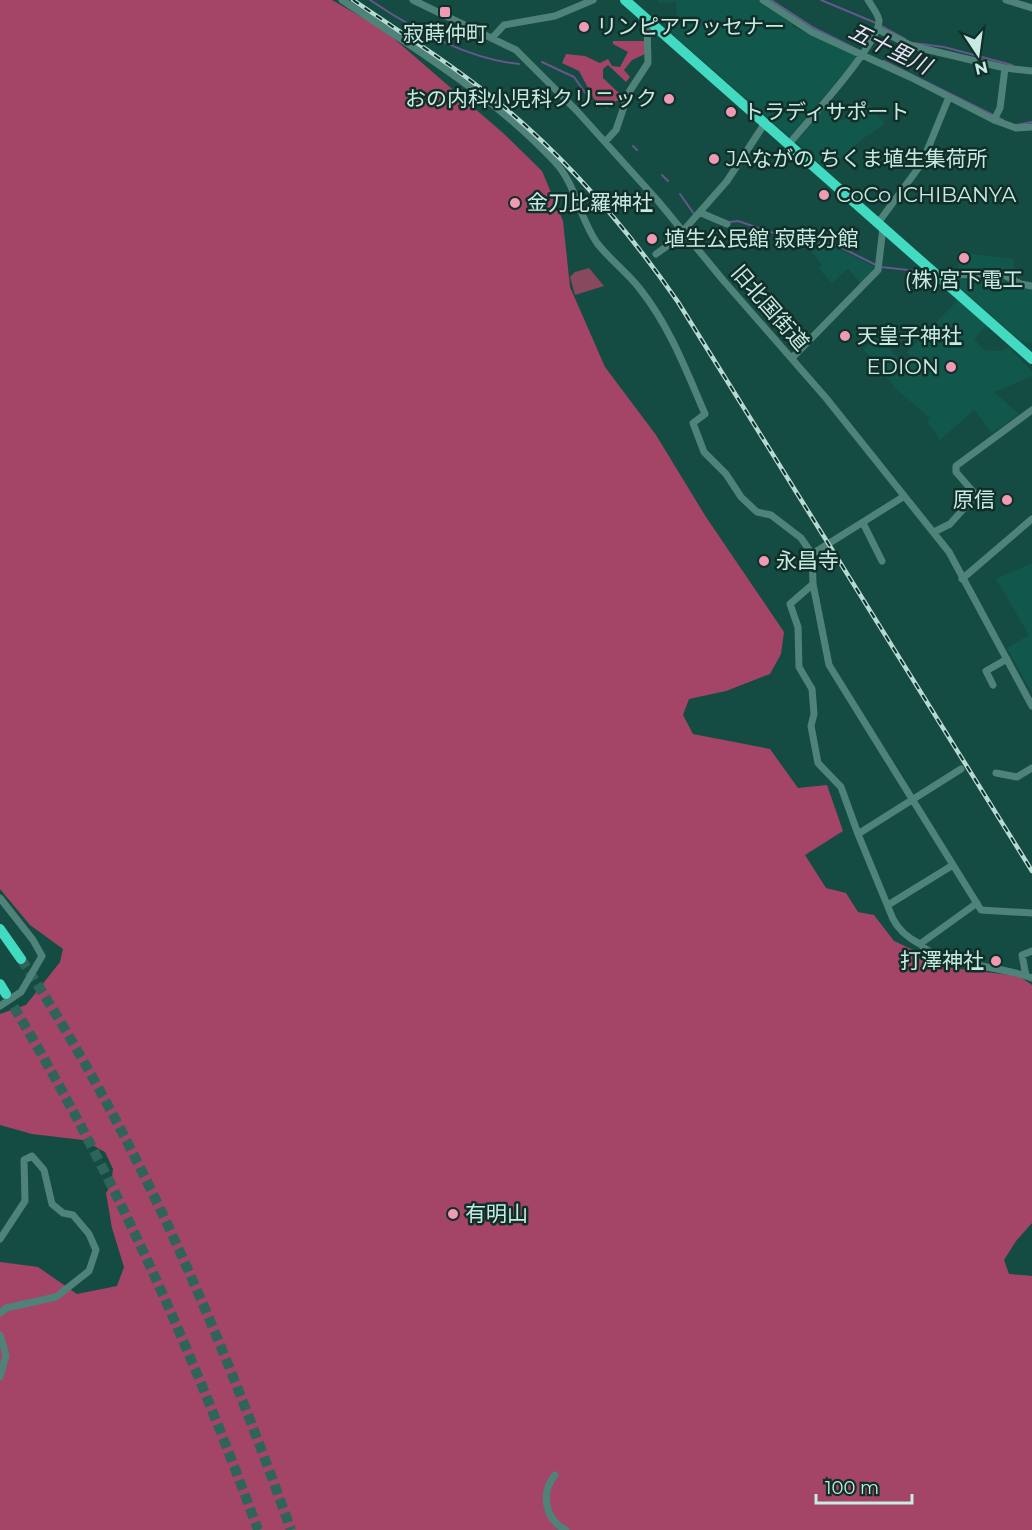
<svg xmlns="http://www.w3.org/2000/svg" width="1032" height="1530" font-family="Montserrat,'Noto Sans JP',sans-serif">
<rect width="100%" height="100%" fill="#144c43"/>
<path fill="#12574c" d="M657,0H758L791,23L793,27L841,47L857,57L790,137L664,27L677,15L676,2L659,3Z
M869,103L885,124L861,140L828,171L796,142L827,104L842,121Z
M828,245L835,247L875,267L861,284L848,269L832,283L819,269L822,265L811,251Z
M957,252L1013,259L1016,276L958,272Z
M1004,277L1032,288V343L1021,341L949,278Z
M958,300L987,325L974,339L984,350L1001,351L1009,347L1032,372V376L994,392L1019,414L992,433L974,410L940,440L927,422L930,418L897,390L863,349L880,336L906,368L914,361L907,352Z
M1032,563V693L1007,648L1029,635L996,579Z"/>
<path fill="#88495e" d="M589,268L604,286L575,295L570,277L575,272Z"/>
<path fill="#a44567" d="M0,0H332L384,30L503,133L542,171L563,221L570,287L605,367L656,435L706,517L784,632L781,654L770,674L726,691L689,699L683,715L693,734L770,749L798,788L827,785L843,831L805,855L826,888L846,893L858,912L874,915L894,941L952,968L1019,976L1032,985V1223L1016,1241L1004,1260L1009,1274L1032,1276V1530H0V1262L38,1267L77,1294L117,1286L124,1267L112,1228L106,1193L111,1185L113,1169L105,1152L83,1140L32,1134L0,1125V1014L26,1005L60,962L63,949L30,925L0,889Z
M613,41H645V54L632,60L624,70L630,77L626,82L608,65L603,69V78L620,94L622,101H616L607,108L594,99L579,71L562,63L566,54L585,56L600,63L608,59L612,66L620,67L628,52L613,44Z"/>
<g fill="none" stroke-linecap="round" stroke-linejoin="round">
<path stroke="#66568b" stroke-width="2" d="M370,0C413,29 466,59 519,64
M771,0L814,28L862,52
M821,0L876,23
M881,26L905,39
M913,43L944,47L1012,65
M884,61L1003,120
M542,62L574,77L591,101
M1016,125L1032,122
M633,146L637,150
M662,175L668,181
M680,194L694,214
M730,222L738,221L800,242L836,245L876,265
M881,267L926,272"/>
<path stroke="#2f645b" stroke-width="10" stroke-dasharray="10 5" stroke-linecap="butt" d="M21,959C138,1137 219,1330 291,1530
M6,994C110,1165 189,1342 258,1530"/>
<path stroke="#4f8379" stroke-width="7" d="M342,0C415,49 495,97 555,162C577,186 579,218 597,243C610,260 627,272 640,289C670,327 686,370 705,414L693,423L704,452L726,474L741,497L757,512L771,515L801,538L812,554
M413,0L516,50L577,111L658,201L723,280L826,398L949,552L1032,706
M763,0L812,32L910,77L994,120L1016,128L1032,127
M1006,0L1032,8
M877,29L912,46L1005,68
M493,37L504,25L555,16L593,0
M994,120L1000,108L1005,68L1032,71
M605,142L616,130L629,92L648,63L647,20
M789,144C805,124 881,42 879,20C878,14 871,5 868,0
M701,213L727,224
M878,223L922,163L949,97
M683,231L727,181L765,123
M656,254L685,233
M942,279L946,275L1002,274L1021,284L1032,286
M792,358L878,270L883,228
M903,497L812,554L813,584L829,665L981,910L1032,913
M863,523L882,561
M934,532L950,524L976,495L956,472V466L1032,410
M962,579L1032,519
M813,584L790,604L798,627L799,667L812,689L814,714L811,726L818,763L841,787L858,834
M993,685L986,671L1007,659
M961,769L858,834L893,919C899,931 908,938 920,944L977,903
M996,773L1017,777L1032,768
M0,898L33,940L42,956L21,992L0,1006
M888,905L953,865
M920,944C939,965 1005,966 1032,978
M1026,976L1022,955L1032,951
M0,1239L25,1201L24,1160L32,1156L44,1170L52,1204L63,1213L73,1215L89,1234L96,1250L89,1271L56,1297L6,1308L0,1313
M0,1335L6,1355L0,1377
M555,1475C540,1493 545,1520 566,1530"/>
<path stroke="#43dac2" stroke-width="10" d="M625,0L1032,359
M0,929L21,959
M0,984L6,994"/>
<defs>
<path id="rail" d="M353,0C404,35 458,68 505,108C573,165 628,230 678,302L1032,871"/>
</defs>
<use href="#rail" stroke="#b5dad2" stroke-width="4.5"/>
<use href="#rail" stroke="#112e29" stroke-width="2" stroke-dasharray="7" stroke-linecap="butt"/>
</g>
<g fill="#f09ab4" stroke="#112e29" stroke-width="2">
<rect x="439" y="6" width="12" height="12" rx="3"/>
<circle cx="584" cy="27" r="6"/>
<circle cx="669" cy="99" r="6"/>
<circle cx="731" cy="112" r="6"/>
<circle cx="714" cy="159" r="6"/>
<circle cx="824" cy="195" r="6"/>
<circle cx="515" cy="203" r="6"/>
<circle cx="652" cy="239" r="6"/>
<circle cx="964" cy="258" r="6"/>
<circle cx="845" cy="336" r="6"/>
<circle cx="951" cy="367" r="6"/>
<circle cx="1007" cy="500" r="6"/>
<circle cx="764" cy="561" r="6"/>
<circle cx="996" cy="961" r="6"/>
<circle cx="453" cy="1214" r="6"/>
</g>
<g text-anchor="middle" stroke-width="5" stroke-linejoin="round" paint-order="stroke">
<g font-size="21" fill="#c7eae2" stroke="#112e29" text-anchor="start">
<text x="596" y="34">リンピアワッセナー</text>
<text x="445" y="41" text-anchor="middle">寂蒔仲町</text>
<text x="657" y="106" text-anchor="end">おの内科小児科クリニック</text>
<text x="743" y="119">トラディサポート</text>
<text x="726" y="166">JAながの ちくま埴生集荷所</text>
<text x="836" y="202">CoCo ICHIBANYA</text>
<text x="527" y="210">金刀比羅神社</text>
<text x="664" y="246">埴生公民館 寂蒔分館</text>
<text x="964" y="287" text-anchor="middle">(株)宮下電工</text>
<text x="857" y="343">天皇子神社</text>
<text x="939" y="374" text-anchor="end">EDION</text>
<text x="995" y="507" text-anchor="end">原信</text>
<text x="776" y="568">永昌寺</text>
<text x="984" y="968" text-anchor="end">打澤神社</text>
<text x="465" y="1221">有明山</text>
</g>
<g font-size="21" fill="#c7eae2" stroke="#112e29">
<text transform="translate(770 308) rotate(49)" y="7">旧北国街道</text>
</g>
<g font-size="22" font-style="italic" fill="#e7e0f7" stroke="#112e29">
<text transform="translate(890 48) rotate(26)" y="8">五十里川</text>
</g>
</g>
<g transform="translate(978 54) rotate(167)" stroke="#112e29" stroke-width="4.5" paint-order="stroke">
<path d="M0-4.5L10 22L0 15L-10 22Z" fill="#c7eae2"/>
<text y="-9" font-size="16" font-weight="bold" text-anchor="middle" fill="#c7eae2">N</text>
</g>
<path d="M816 1494v9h96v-9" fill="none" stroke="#c7eae2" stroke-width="3"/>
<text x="825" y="1494" font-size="18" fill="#c7eae2" stroke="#112e29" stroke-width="4.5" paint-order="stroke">100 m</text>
</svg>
